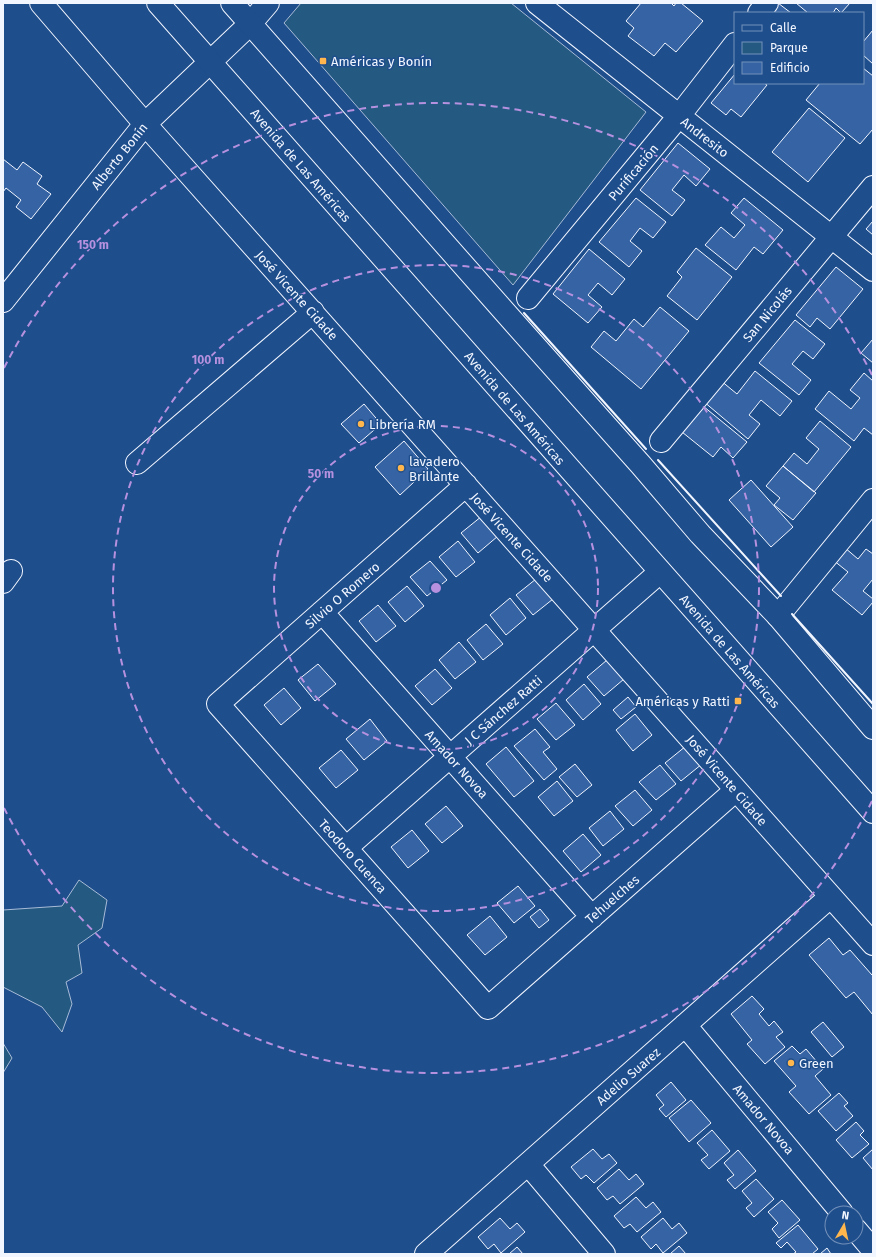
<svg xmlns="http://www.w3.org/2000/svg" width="876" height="1257" font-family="'Fira Sans',sans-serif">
<rect width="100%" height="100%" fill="#1f4e8c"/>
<path fill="#245a82" stroke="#a8bbd7" d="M301,3H511L646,112L513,285L284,23Z
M79,880L107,900L102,928L78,945L82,973L66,982L72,1004L62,1032L42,1007L3,987V910L62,906Z
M3,1043L12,1058L3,1073Z"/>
<path fill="#3563a3" stroke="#f2f6ff" d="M641,3H671L674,6L676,3H681L703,21L676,52L665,43L654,56L628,36L634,28L626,21Z
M775,3H778L791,13H767Z
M796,3H850L841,13L836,8L833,13H808Z
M873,30V64L863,55V42Z
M863,68L873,76V129L860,144L806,100L820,83H863Z
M735,74V83H764L767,85L741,117L731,109L726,115L711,103Z
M809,108L845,138L808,182L772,152Z
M678,143L710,169L696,186L684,175L672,190L685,200L672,216L640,190Z
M3,159L17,170L23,162L42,176L37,184L51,194L31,219L16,207L21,200L6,188L3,192Z
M636,198L666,222L653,238L640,228L630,241L642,251L629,267L599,242Z
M744,198L783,230L763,254L754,247L736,270L705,245L721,227L734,238L745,225L731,213Z
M873,221V235L866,229Z
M696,248L732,277L697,320L667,296L682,277L677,272Z
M589,249L625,279L612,295L598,283L588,295L602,307L588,323L553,294Z
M836,267L863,289L830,329L817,318L810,327L796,315Z
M660,307L689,331L641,389L591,347L604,331L616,341L634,319L643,327Z
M795,320L825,344L813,359L803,351L792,364L811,380L799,395L759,363Z
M873,339V363L861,353Z
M755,371L792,401L780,416L761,400L749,415L760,424L748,439L703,401L720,380L737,394Z
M864,373L873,381V435L864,428L854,441L815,409L829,391L851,409L860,398L850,390Z
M364,404L381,424L359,443L341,424Z
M703,406L747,442L733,458L721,447L713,457L682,432Z
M820,421L851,447L814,492L783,466L794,453L807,464L819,449L806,438Z
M404,441L428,469L400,495L375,467Z
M783,466L816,493L793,520L774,505L780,498L766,486Z
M751,480L793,527L771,547L729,500Z
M482,516L498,536L478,553L461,533Z
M458,541L475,562L456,577L439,557Z
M844,547L858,559L866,549L873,554V579L863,591L873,599V602L862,615L832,590L848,572L833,560Z
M430,561L447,580L427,596L410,577Z
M536,579L553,599L533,615L516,595Z
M407,586L424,606L405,622L388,602Z
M510,598L526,618L506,635L490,615Z
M378,605L396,626L376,642L359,621Z
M486,624L503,644L483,660L467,640Z
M459,642L476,662L455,679L439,660Z
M607,660L624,679L604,696L587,677Z
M318,664L336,684L315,701L298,680Z
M435,669L452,688L432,705L415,686Z
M584,684L601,704L583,720L566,700Z
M284,688L301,708L281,725L264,705Z
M628,697L636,707L621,719L613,710Z
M556,703L575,725L556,740L537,719Z
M635,714L652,735L633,751L616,730Z
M370,719L387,741L364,760L346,739Z
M535,729L550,747L543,752L557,769L544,780L514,746Z
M686,746L702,764L681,781L665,763Z
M506,747L534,781L514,797L486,764Z
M341,750L358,770L336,788L319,768Z
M575,764L592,785L577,797L559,777Z
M660,765L676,784L656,800L639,782Z
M557,781L573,801L554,816L538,797Z
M635,790L652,810L633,826L615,806Z
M446,806L463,826L442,843L425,824Z
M610,811L624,829L603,846L589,828Z
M412,830L429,851L408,868L391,847Z
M583,834L601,855L581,872L563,851Z
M518,886L535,906L514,923L497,903Z
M540,909L549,920L539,928L530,917Z
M490,916L507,937L485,955L467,935Z
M829,938L843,955L850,950L872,975L873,974V1015L854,992L846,998L809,955Z
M752,996L764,1009L759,1014L769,1026L774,1021L783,1032L776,1037L785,1047L765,1064L747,1044L752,1040L731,1014Z
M823,1022L844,1047L832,1057L811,1032Z
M792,1046L800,1054L806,1049L823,1069L815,1076L831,1095L809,1114L789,1092L796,1086L774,1061Z
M671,1082L686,1100L666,1117L659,1109L664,1105L656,1095Z
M839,1093L848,1103L844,1106L853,1116L836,1131L818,1111Z
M691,1100L711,1123L689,1142L669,1118Z
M856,1122L864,1131L860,1135L869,1144L852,1158L836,1140Z
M712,1130L730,1151L709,1169L701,1160L708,1155L697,1143Z
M593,1149L602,1159L609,1154L617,1163L594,1183L586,1175L581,1179L571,1167Z
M873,1149V1170L863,1158Z
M738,1150L756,1171L735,1189L727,1180L734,1175L724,1163Z
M619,1169L629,1180L636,1174L644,1184L620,1204L613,1196L607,1200L597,1188Z
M756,1179L774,1199L754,1217L746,1208L752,1203L742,1191Z
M636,1197L646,1208L653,1202L661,1212L637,1232L630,1224L624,1228L614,1216Z
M782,1200L800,1220L779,1238L772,1229L778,1223L768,1212Z
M500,1218L510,1229L517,1223L525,1232L501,1253L494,1244L488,1249L478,1237Z
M663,1218L672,1229L679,1223L687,1233L663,1253L656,1244L651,1249L641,1237Z
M798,1225L818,1249L812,1254H793L796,1252L787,1242L781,1248L776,1243Z
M679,1246L686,1254H670Z
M517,1247L523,1254H509Z
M827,1248L831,1254H820Z"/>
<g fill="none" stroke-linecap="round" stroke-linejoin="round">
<defs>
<path id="minor" d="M41,3L145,124L873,944
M537,3L873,270
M759,13L767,3
M528,298L679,116L735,44
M3,301L145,124L250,24L268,3
M661,441L873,187
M137,463L313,312
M466,485L218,704L488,1008L736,790
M3,582L11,571
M322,612L592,917
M778,616L873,500
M346,848L660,572
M685,1025L842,1213
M528,1164L604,1254
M856,1230L873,1250
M426,1254L830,897"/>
<path id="major" d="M158,3L873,812
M232,3L511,319L641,465L700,534L778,616L873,728"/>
</defs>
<use href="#minor" stroke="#f2f6ff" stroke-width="24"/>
<use href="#major" stroke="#f2f6ff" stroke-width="24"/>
<use href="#minor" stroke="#1f4e8c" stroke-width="22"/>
<use href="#major" stroke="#1f4e8c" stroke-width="22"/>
<path stroke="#f2f6ff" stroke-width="2" d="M524,313L646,449
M658,460L781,596
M792,614L873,704"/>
</g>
<g fill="none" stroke="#b691df" stroke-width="2" stroke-dasharray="7 5">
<circle cx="436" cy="588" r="162"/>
<circle cx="436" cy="588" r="323"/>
<path d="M872 801A485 485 0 0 1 4 808M4 368A485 485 0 0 1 872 375"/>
</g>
<g fill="#ffb74d" stroke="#1f4e8c" stroke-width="1.5">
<rect x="319" y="57" width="8" height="8" rx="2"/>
<circle cx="361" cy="424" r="4"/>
<circle cx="401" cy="468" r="4"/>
<rect x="734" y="697" width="8" height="8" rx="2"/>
<circle cx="791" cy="1063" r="4"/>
</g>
<g text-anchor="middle" stroke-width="3" stroke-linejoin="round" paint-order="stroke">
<g font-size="13" fill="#f2f6ff" stroke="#1f4e8c" text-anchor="start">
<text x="331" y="66">Américas y Bonín</text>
<text x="369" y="429">Librería RM</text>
<text x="409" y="466">lavadero<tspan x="409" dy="15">Brillante</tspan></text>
<text x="730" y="706" text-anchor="end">Américas y Ratti</text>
<text x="799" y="1068">Green</text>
</g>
<g font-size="13" fill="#f2f6ff" stroke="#1f4e8c">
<text transform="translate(705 137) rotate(38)" y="5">Andresito</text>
<text transform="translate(119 156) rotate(-51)" y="5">Alberto Bonín</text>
<text transform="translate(301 165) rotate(49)" y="5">Avenida de Las Américas</text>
<text transform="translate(633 172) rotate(-50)" y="5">Purificación</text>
<text transform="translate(297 295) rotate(48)" y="5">José Vicente Cidade</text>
<text transform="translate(767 314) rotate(-50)" y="5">San Nicolás</text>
<text transform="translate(515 408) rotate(49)" y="5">Avenida de Las Américas</text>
<text transform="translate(512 537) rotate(48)" y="5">José Vicente Cidade</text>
<text transform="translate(342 595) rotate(-41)" y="5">Silvio O Romero</text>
<text transform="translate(730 651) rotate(49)" y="5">Avenida de Las Américas</text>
<text transform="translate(503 710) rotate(-41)" y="5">J C Sánchez Ratti</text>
<text transform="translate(457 764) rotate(48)" y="5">Amador Novoa</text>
<text transform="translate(727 780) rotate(49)" y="5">José Vicente Cidade</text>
<text transform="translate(353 856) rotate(48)" y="5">Teodoro Cuenca</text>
<text transform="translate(612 899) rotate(-41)" y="5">Tehuelches</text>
<text transform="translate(628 1076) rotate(-41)" y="5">Adelio Suarez</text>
<text transform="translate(764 1119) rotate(50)" y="5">Amador Novoa</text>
</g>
</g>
<circle cx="436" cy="588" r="6" fill="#b691df" stroke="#1f4e8c" stroke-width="2"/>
<g font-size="12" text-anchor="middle" font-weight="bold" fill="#b691df" stroke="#1f4e8c" stroke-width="3" stroke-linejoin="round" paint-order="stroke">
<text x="93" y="249">150 m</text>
<text x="208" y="364">100 m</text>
<text x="321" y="478">50 m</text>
</g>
<rect width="876" height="1257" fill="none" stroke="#f2f6ff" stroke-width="8"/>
<rect x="734" y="12" width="130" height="72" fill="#1f4e8c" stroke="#7391ba"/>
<rect x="742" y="25" width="20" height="6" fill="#1f4e8c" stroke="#7391ba"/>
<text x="770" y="32" font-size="12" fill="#f2f6ff">Calle</text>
<rect x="742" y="42" width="20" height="12" fill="#245a82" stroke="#7391ba"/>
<text x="770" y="52" font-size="12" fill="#f2f6ff">Parque</text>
<rect x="742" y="62" width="20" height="12" fill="#3563a3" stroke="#7391ba"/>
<text x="770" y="72" font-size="12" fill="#f2f6ff">Edificio</text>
<g transform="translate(844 1225) rotate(9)"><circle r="19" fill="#1f4e8c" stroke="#7391ba"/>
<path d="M0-3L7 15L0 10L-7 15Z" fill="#ffb74d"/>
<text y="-6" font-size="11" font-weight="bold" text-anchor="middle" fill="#f2f6ff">N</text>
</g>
</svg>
